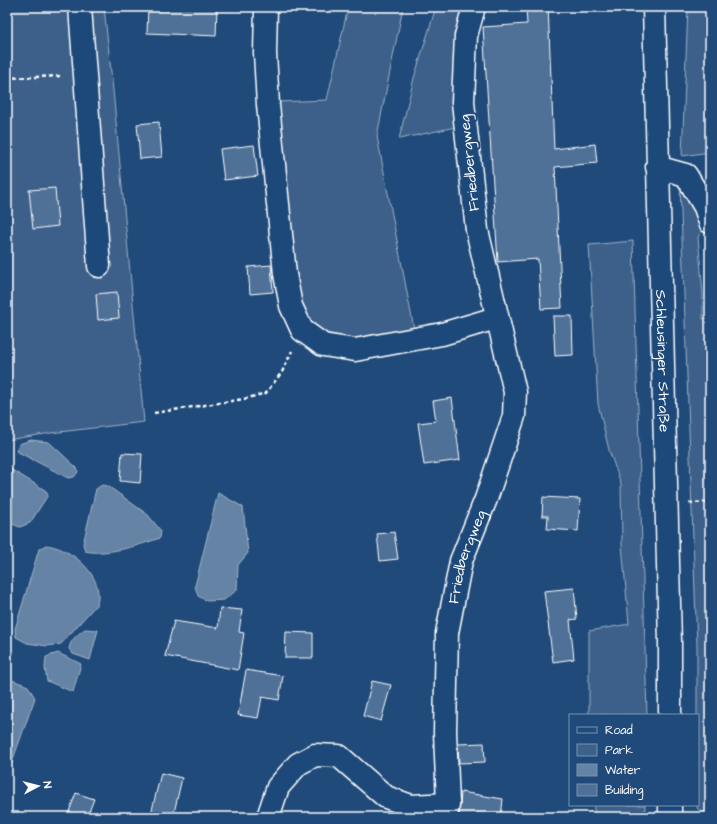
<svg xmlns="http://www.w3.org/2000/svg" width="717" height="824" font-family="'Architects Daughter',sans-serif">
<rect width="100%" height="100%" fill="#1f4a7a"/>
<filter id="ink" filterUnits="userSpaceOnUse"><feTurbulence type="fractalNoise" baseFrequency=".025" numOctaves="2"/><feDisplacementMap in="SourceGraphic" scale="8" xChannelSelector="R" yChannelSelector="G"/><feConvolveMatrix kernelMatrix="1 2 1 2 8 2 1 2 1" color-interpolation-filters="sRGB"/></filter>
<g filter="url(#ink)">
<path fill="#3c618b" stroke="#9eb0c5" d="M7,7H104L113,90L144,422L51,433L7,440Z
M348,7H403L377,136L414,329L354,339L326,333L309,320L299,300L293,269L278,102L327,100Z
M436,7H474L465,125L399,139L414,78Z
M688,7H710V152L682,156Z
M680,185L706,225L698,237L703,294V319L710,317L707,358L706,391L710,511V815L703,814L697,808V647Z
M633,241L647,715H589V631L629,624L622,545L621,484L609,450L598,404L589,245Z
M593,805H645V817H596Z"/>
<path fill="#6583a4" stroke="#a3b5c8" d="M31,440L49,442L77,468L78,472L74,477L68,478L16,451L19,444Z
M7,467L45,490L48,495L30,523L20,527L7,522Z
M102,485L108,486L148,515L161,531L160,538C140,545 106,556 85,551L83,544L96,489Z
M218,493L243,507L248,553L238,565L237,590L224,600L207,601L198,596L195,586Z
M46,545C72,548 105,576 97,604L61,644L47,646L27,643L16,637L15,629L39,549Z
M85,629L98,630L90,660L73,654L69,649C70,640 78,634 85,629Z
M58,653L81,664L73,692L47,681L45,668L46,657Z
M7,678L28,686L35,698L7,776Z"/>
<path fill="#507197" stroke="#fff" d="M148,7H217L216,36L147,33Z
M526,7H548L554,149L595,144L597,163L555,167L562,308L541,309L538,259L498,262L483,27L527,24Z
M159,122L162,157L140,159L137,124Z
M254,145L258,176L224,180L220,149Z
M55,188L58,226L33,229L29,190Z
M271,265L273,292L250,294L248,267Z
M117,292L119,318L98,320L96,294Z
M553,316H572L573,355L555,356Z
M452,398L460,460L424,465L418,423L436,421L433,401Z
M122,453L142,454L140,483L120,481Z
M543,497L580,499L578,531L547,529L548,516H542Z
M394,532L398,559L380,561L377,534Z
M574,588L577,619L570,620L574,659L553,662L544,591Z
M220,608L242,610L239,632L244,633L238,670L165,656L174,621L218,628Z
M286,632L313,633V658H285Z
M246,670L283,676L279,700L262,697L258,718L238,715Z
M372,681L391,685L381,721L363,716Z
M484,743L485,762L459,763L458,744Z
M161,773L182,778L173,817H163L151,814Z
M461,792L503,799L501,817H459Z
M76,793L94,799L87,817H67Z"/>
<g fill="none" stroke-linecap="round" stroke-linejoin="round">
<defs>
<g id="minor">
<path d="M80,7L99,266"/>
<path d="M266,7L265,53L268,105L285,274L291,306L302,330L323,345L355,350L442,334L496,318"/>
<path d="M657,167L686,175L705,207L710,222"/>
<path d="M268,817L278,787L298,764L315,755L339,756L386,797L411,806L448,804"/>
<path id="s1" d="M446,817L448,804L445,732L447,633L461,561L486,499L514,416L515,392L477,230L463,102L466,36L474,7"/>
</g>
<g id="major">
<path id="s2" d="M654,7L670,643V715"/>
<path d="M670,817V805"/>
</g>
</defs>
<use href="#minor" stroke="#fff" stroke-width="25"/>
<use href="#major" stroke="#fff" stroke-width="25"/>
<path stroke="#fff" stroke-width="2.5" stroke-dasharray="4 3" stroke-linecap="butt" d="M7,78L62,76
M154,413L244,399L266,393L282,372L292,351
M689,503L710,502"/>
<use href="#minor" stroke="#1f4a7a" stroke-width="22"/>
<use href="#major" stroke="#1f4a7a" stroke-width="22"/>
</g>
</g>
<g text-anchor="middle" stroke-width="4" stroke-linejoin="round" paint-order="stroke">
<g font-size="15" fill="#fff" stroke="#1f4a7a">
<text transform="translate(469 163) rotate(-96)" y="5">Friedbergweg</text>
<text dy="5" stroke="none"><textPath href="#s2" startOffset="354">Schleusinger Straße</textPath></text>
<text dy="5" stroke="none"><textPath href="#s1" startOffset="263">Friedbergweg</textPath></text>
</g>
</g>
<rect width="717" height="824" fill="none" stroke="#1f4a7a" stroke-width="24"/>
<rect x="12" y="12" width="693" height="800" fill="none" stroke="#fff" stroke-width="1.5" filter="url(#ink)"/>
<rect x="569" y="714" width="130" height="92" fill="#1f4a7a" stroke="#7992af"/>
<rect x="577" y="727" width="20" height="6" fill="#1f4a7a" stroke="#7992af"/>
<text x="605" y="734" font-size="12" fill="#ffffff">Road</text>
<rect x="577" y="744" width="20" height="12" fill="#3c618b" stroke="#7992af"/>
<text x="605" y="754" font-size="12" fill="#ffffff">Park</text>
<rect x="577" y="764" width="20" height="12" fill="#6583a4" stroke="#7992af"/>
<text x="605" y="774" font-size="12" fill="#ffffff">Water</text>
<rect x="577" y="784" width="20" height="12" fill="#507197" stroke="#7992af"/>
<text x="605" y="794" font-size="12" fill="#ffffff">Building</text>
<g transform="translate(38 786) rotate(83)" stroke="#1f4a7a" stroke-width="3" paint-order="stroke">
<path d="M0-3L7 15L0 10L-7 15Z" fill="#ffffff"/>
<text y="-6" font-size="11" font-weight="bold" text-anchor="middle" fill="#ffffff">N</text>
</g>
</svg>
